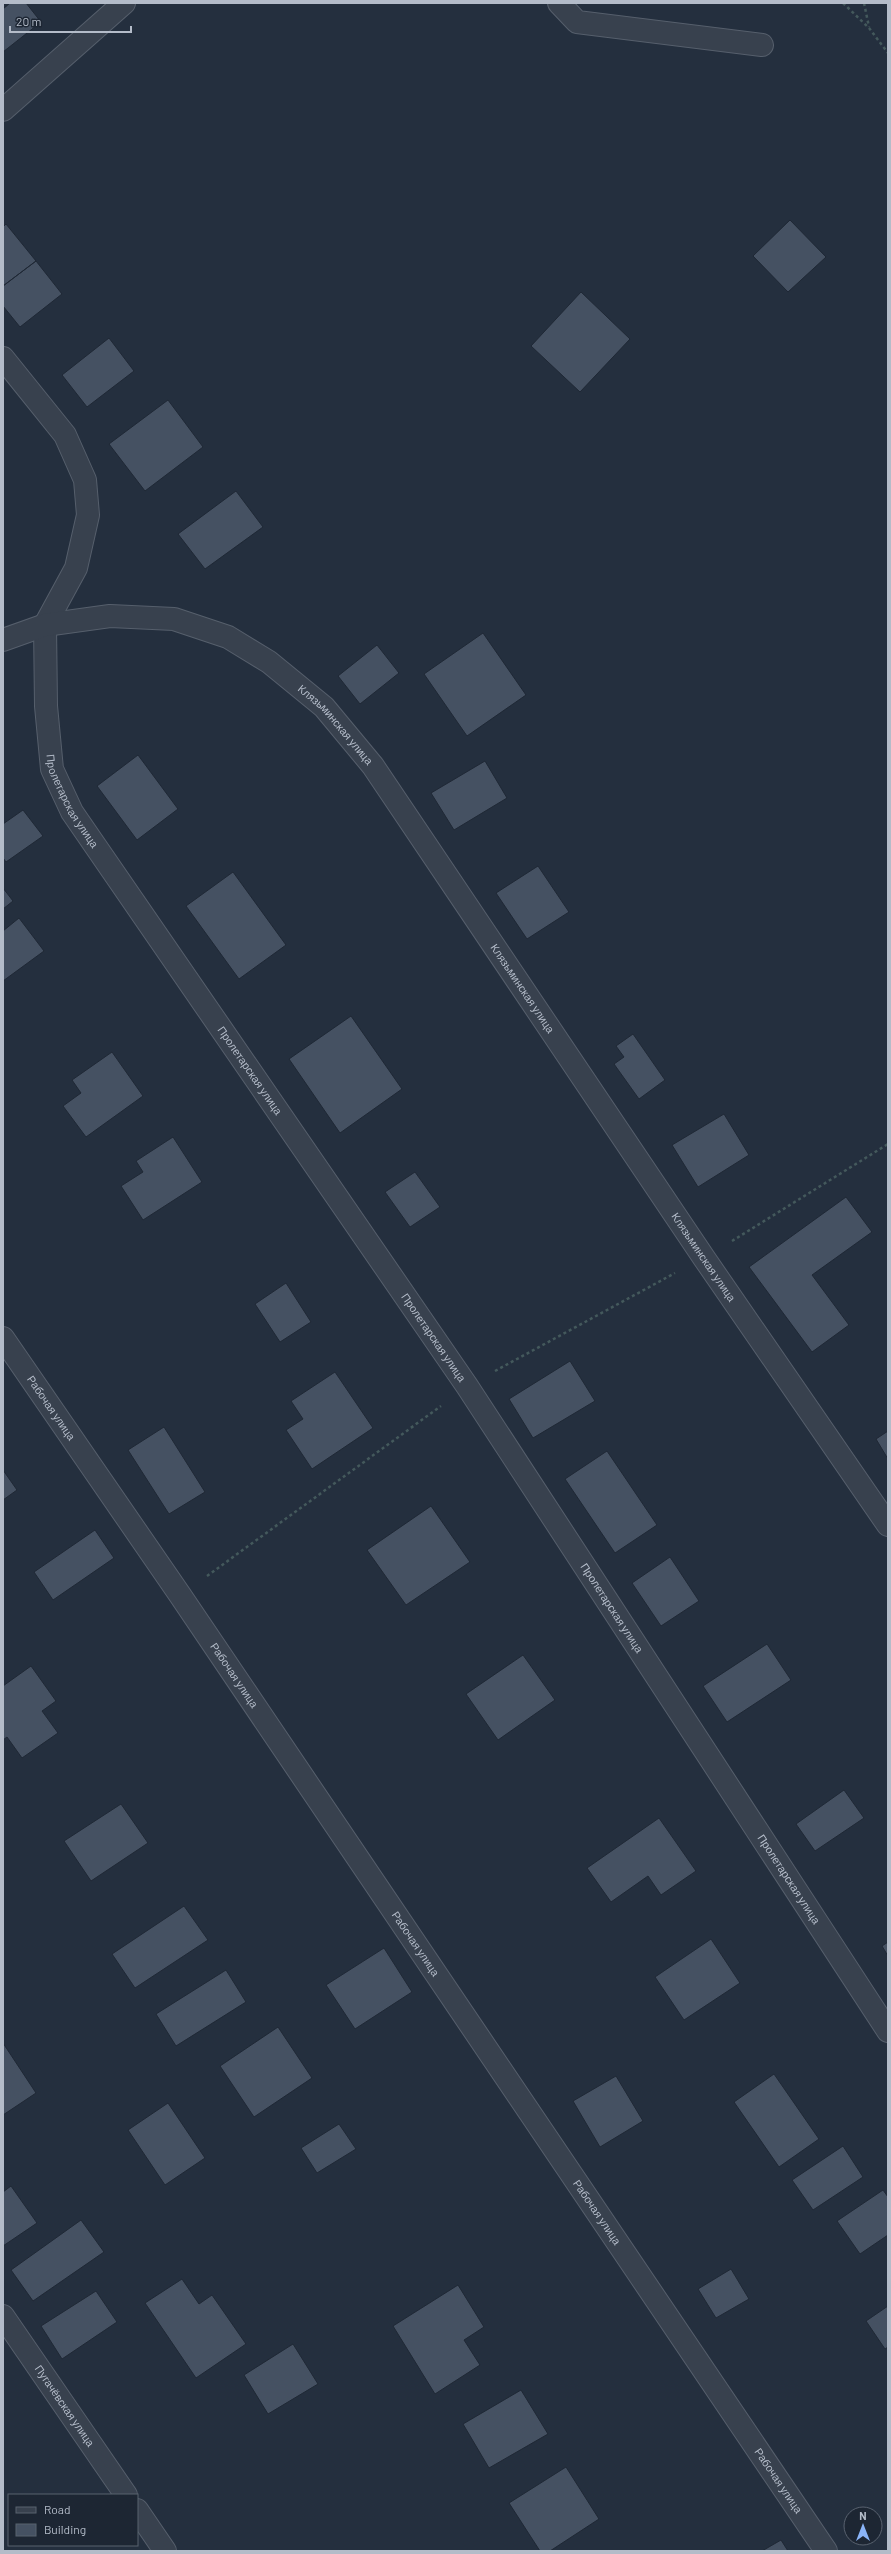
<svg xmlns="http://www.w3.org/2000/svg" width="891" height="2554" font-family="Barlow,sans-serif">
<rect width="100%" height="100%" fill="#242f3e"/>
<path fill="#455162" stroke="#1f2835" d="M10,3H26L41,22L3,52V9Z
M790,220L826,257L788,292L753,256Z
M6,224L36,261L3,286V227Z
M36,261L62,294L20,327L3,306V286Z
M581,292L630,339L580,392L531,346Z
M109,338L134,371L87,407L62,375Z
M168,400L203,447L145,491L109,444Z
M236,491L263,527L205,569L178,534Z
M483,633L526,695L467,736L424,674Z
M377,645L399,673L360,704L338,676Z
M138,755L178,809L137,840L97,786Z
M485,761L507,798L454,830L431,793Z
M23,810L43,836L6,862L3,858V824Z
M538,866L569,912L527,939L496,893Z
M233,872L286,945L239,979L186,906Z
M3,888L13,901L3,909Z
M19,918L44,951L3,981V931Z
M351,1016L402,1089L340,1133L289,1059Z
M633,1034L665,1080L639,1099L614,1064L624,1057L616,1046Z
M112,1052L143,1096L86,1137L63,1106L81,1093L72,1080Z
M724,1114L749,1155L698,1187L672,1145Z
M173,1137L202,1182L143,1220L121,1186L143,1172L136,1161Z
M415,1172L440,1207L410,1227L385,1192Z
M846,1197L872,1232L812,1275L849,1325L812,1352L749,1267Z
M286,1283L311,1322L280,1342L255,1304Z
M570,1361L595,1401L533,1438L509,1399Z
M335,1372L373,1428L312,1469L286,1430L303,1419L291,1401Z
M164,1427L205,1492L169,1514L128,1450Z
M888,1431V1459L876,1439Z
M607,1451L657,1525L615,1553L565,1479Z
M3,1470L17,1490L3,1500Z
M431,1506L470,1562L406,1605L367,1550Z
M95,1530L114,1558L53,1600L34,1572Z
M670,1557L699,1601L661,1626L632,1583Z
M767,1644L791,1680L727,1722L703,1686Z
M523,1655L555,1700L498,1740L466,1694Z
M31,1666L56,1701L42,1711L58,1733L22,1758L7,1737L3,1740V1686Z
M844,1790L864,1818L815,1851L796,1824Z
M121,1804L148,1843L91,1881L64,1841Z
M659,1818L696,1871L661,1895L648,1876L611,1902L587,1868Z
M184,1906L208,1940L135,1988L112,1954Z
M711,1939L740,1983L684,2020L655,1977Z
M888,1942V1956L882,1946Z
M384,1948L412,1992L355,2029L326,1985Z
M226,1970L246,2002L176,2046L156,2014Z
M278,2027L312,2078L254,2117L220,2066Z
M3,2043L36,2093L3,2115Z
M774,2074L819,2139L779,2167L734,2102Z
M616,2076L643,2121L600,2147L573,2101Z
M168,2103L205,2158L165,2185L128,2130Z
M339,2124L356,2149L317,2173L301,2148Z
M843,2146L863,2177L813,2210L792,2180Z
M11,2186L37,2223L3,2246V2192Z
M883,2190L888,2197V2235L860,2254L837,2221Z
M81,2220L104,2252L33,2301L11,2270Z
M731,2269L749,2299L716,2318L698,2289Z
M182,2279L199,2304L212,2295L246,2344L196,2378L145,2303Z
M458,2285L484,2327L464,2340L480,2365L435,2394L393,2326Z
M96,2291L117,2322L62,2359L41,2326Z
M888,2306V2347L885,2349L866,2321Z
M293,2344L318,2384L268,2414L244,2375Z
M521,2390L548,2434L489,2468L463,2424Z
M566,2467L599,2519L550,2551H540L509,2503Z
M781,2540L788,2551H762Z"/>
<g fill="none" stroke-linecap="round" stroke-linejoin="round">
<defs>
<g id="minor">
<path d="M559,3L577,22L762,45"/>
<path d="M3,110L124,3"/>
<path id="s1" d="M3,358L65,435L85,480L88,515L76,568L45,625L46,706L52,769L72,812L467,1386L888,2031"/>
<path id="s2" d="M3,640L45,625L110,616L174,619L228,637L269,662L324,707L373,766L704,1258L888,1525"/>
<path id="s3" d="M3,1338L180,1595L826,2551"/>
<path id="s4" d="M3,2316L126,2495"/>
<path d="M137,2510L165,2551"/>
</g>
</defs>
<use href="#minor" stroke="#565f6c" stroke-width="24"/>
<path stroke="#44595c" stroke-width="2.5" stroke-dasharray="3 3" stroke-linecap="butt" d="M843,3L869,28L888,53
M864,3L869,27
M732,1241L888,1144
M495,1371L675,1273
M207,1576L441,1406"/>
<use href="#minor" stroke="#38414e" stroke-width="22"/>
</g>
<g text-anchor="middle" stroke-width="3" stroke-linejoin="round" paint-order="stroke">
<g font-size="11" fill="#b4bcc9" stroke="#1d2633">
<text dy="4" stroke="none"><textPath href="#s2" startOffset="371">Клязьминская улица</textPath></text>
<text dy="4" stroke="none"><textPath href="#s1" startOffset="484">Пролетарская улица</textPath></text>
<text dy="4" stroke="none"><textPath href="#s2" startOffset="695">Клязьминская улица</textPath></text>
<text dy="4" stroke="none"><textPath href="#s1" startOffset="808">Пролетарская улица</textPath></text>
<text dy="4" stroke="none"><textPath href="#s2" startOffset="1019">Клязьминская улица</textPath></text>
<text dy="4" stroke="none"><textPath href="#s1" startOffset="1132">Пролетарская улица</textPath></text>
<text dy="4" stroke="none"><textPath href="#s3" startOffset="85">Рабочая улица</textPath></text>
<text dy="4" stroke="none"><textPath href="#s1" startOffset="1456">Пролетарская улица</textPath></text>
<text dy="4" stroke="none"><textPath href="#s3" startOffset="409">Рабочая улица</textPath></text>
<text dy="4" stroke="none"><textPath href="#s1" startOffset="1780">Пролетарская улица</textPath></text>
<text dy="4" stroke="none"><textPath href="#s3" startOffset="733">Рабочая улица</textPath></text>
<text dy="4" stroke="none"><textPath href="#s3" startOffset="1057">Рабочая улица</textPath></text>
<text dy="4" stroke="none"><textPath href="#s4" startOffset="109">Пугачёвская улица</textPath></text>
<text dy="4" stroke="none"><textPath href="#s3" startOffset="1381">Рабочая улица</textPath></text>
</g>
</g>
<rect width="891" height="2554" fill="none" stroke="#b4bcc9" stroke-width="8"/>
<rect x="8" y="2494" width="130" height="52" fill="#1d2633" stroke="#59626f"/>
<rect x="16" y="2507" width="20" height="6" fill="#38414e" stroke="#59626f"/>
<text x="44" y="2514" font-size="12" fill="#b4bcc9">Road</text>
<rect x="16" y="2524" width="20" height="12" fill="#455162" stroke="#59626f"/>
<text x="44" y="2534" font-size="12" fill="#b4bcc9">Building</text>
<g transform="translate(863 2526)"><circle r="19" fill="#1d2633" stroke="#59626f"/>
<path d="M0-3L7 15L0 10L-7 15Z" fill="#8ab4f8"/>
<text y="-6" font-size="11" font-weight="bold" text-anchor="middle" fill="#b4bcc9">N</text>
</g>
<path d="M10 26v6h121v-6" fill="none" stroke="#b4bcc9" stroke-width="2"/>
<text x="16" y="26" font-size="12" fill="#b4bcc9" stroke="#1d2633" stroke-width="3" paint-order="stroke">20 m</text>
</svg>
